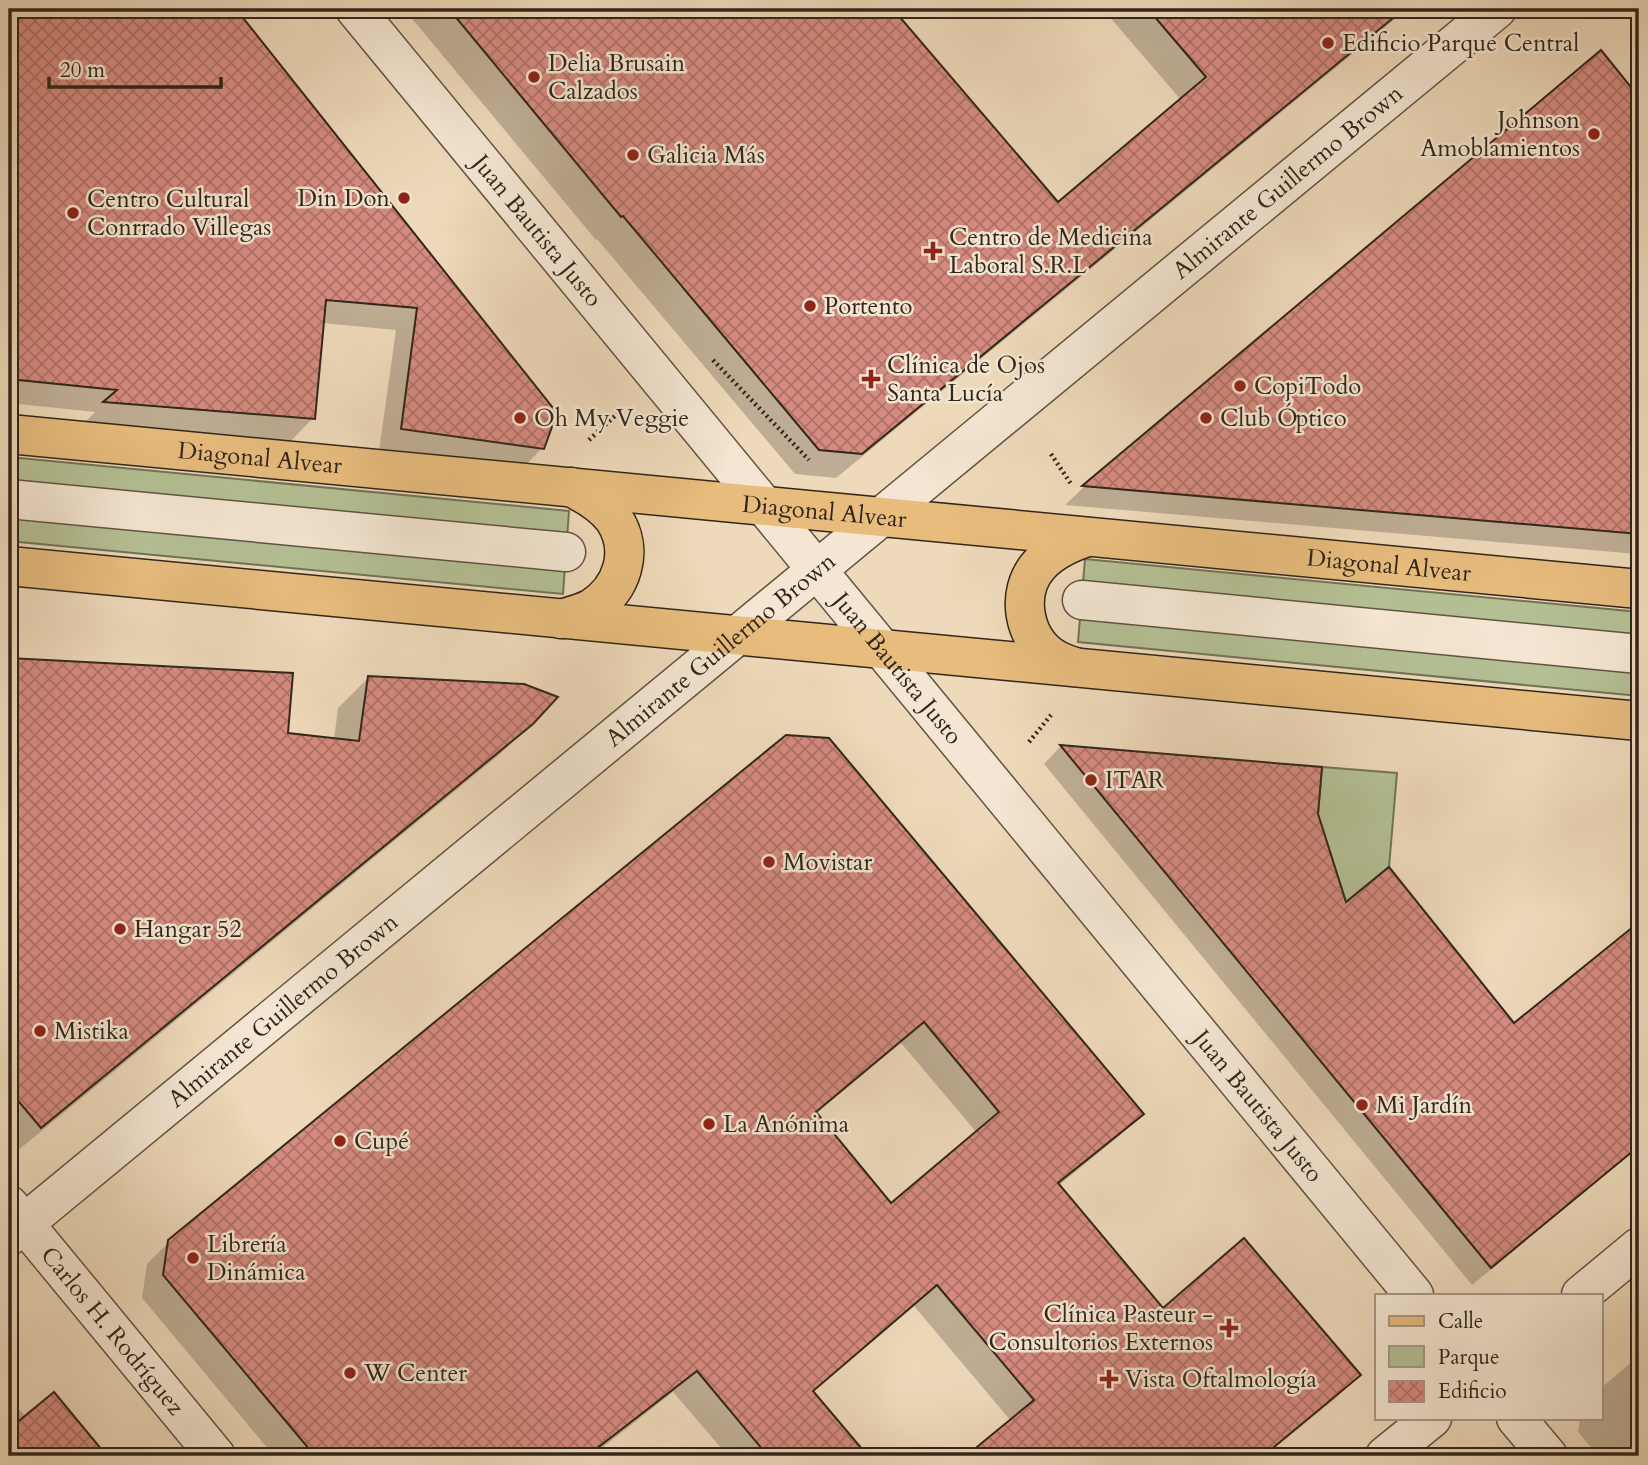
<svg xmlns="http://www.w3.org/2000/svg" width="1648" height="1465" font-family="Cardo,serif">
<defs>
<pattern id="building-cross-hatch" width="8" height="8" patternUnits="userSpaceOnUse" patternTransform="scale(1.75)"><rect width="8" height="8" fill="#d68b80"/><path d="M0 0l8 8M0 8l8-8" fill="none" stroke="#ae7168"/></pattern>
</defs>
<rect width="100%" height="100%" fill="#eed9ba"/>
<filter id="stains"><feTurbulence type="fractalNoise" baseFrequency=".00286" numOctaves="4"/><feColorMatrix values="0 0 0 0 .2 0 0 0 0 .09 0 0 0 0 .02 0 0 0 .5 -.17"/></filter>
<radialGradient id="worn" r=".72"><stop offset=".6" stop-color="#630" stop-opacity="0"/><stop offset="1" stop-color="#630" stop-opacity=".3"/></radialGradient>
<path fill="#b4c094" stroke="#727357" stroke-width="2" d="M9,457L569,511L563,594L9,541Z
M1085,559L1639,612V696L1078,642Z
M1322,767L1397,773L1389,867L1346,902L1318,814Z"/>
<path fill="#0003" fill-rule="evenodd" d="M11,9H235L555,414L542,448L520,471L379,451L396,330L322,323L313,418L291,441L83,424L95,412L9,403V11Z
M404,9H891L1057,205L1181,100L1108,15L1115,9H1407L836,478L795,474L597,239L596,240Z
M1600,52L1639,99V551L1637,554L1065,505L1083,488Z
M9,659L89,665L286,735L334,740L338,708L368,678L531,723L500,754L10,1157Z
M787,737L1141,1114L1119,1136L1058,1186L1163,1311L1359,1375L1336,1398L1265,1456H969L1011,1421L914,1306L812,1393L865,1456H728L673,1392L592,1456H274L142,1298L147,1264L170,1241ZM901,1043L977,1133L891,1205L815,1114Z
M1061,746L1320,769L1316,814L1345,905L1514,1025L1636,926L1639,886V1147L1472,1285L1044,764Z
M1639,1356V1456H1598L1578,1432L1580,1418H1601V1388Z
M53,1394L104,1456H9V1406L13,1403L26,1417Z"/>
<path fill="url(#building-cross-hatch)" stroke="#30261a" stroke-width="2" fill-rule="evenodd" d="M9,9H236L557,413L544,449L401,429L417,308L326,300L315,419L103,402L117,390L9,379Z
M449,9H893L1058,202L1206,77L1148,9H1404L862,454L819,450L623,216L621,217Z
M1601,50L1639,97V534L1082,486Z
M9,658L293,673L288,733L359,741L368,676L524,684L558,697L533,724L41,1128L9,1090Z
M786,735L829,738L1144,1114L1058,1183L1163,1308L1244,1238L1361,1375L1263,1456H966L1034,1400L937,1285L813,1391L868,1456H768L697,1371L587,1456H315L163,1275L168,1240ZM924,1022L999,1112L891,1203L816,1112Z
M1060,745L1322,767L1318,814L1346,902L1389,867L1514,1023L1639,922V1146L1491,1268Z
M54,1392L107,1456H9V1429Z"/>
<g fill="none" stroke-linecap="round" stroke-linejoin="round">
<defs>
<g id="minor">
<path id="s1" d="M355,9L1414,1295"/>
<path d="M9,499L566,552"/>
<path d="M1082,600L1639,654"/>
<path id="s2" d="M9,1205L216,1456"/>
<path id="s3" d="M9,1236L1497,9"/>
<path d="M1581,1295L1639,1247"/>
<path d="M1516,1418L1548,1456"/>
<path d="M1385,1456L1432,1418"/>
</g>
<g id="major">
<path id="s4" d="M9,434L1639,589"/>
<path d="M9,566L1639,721"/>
<path d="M561,619C571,616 583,613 592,608C622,589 635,551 614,519C603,504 587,495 571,487"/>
<path d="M1075,667C1069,665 1061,662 1055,659C1023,640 1014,592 1040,564C1053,550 1069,543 1087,537"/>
</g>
</defs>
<use href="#minor" stroke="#605342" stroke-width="41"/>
<use href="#major" stroke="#30261a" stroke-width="41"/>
<path stroke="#30261a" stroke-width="4.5" stroke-dasharray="2 3.5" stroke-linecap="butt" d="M713,360L809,460
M589,440L619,412
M1051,454L1071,484
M1029,742L1051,715"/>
<use href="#minor" stroke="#f4e6d2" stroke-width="38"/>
<use href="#major" stroke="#e7bc7d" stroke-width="38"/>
</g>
<g fill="#8f2418" stroke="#f4e6d2" stroke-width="2.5">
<circle cx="1328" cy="43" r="7"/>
<circle cx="534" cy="77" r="7"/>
<circle cx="1594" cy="134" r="7"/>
<circle cx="633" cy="155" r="7"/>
<circle cx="404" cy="198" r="7"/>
<circle cx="73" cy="213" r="7"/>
<path d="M929.5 240.5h7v7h7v7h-7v7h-7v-7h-7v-7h7z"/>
<circle cx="810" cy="306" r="7"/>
<path d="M867.5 368.5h7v7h7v7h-7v7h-7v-7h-7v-7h7z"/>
<circle cx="1240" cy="386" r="7"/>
<circle cx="520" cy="418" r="7"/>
<circle cx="1206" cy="418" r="7"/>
<circle cx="1091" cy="780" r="7"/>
<circle cx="769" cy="862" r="7"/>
<circle cx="120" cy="929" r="7"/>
<circle cx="40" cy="1031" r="7"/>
<circle cx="1362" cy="1105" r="7"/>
<circle cx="709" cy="1124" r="7"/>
<circle cx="340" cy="1141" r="7"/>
<circle cx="193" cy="1258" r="7"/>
<path d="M1225.5 1317.5h7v7h7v7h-7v7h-7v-7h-7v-7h7z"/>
<circle cx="350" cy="1373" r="7"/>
<path d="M1105.5 1368.5h7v7h7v7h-7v7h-7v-7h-7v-7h7z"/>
</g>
<g text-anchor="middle" stroke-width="5" stroke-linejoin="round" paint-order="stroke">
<g font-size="24" fill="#30261a" stroke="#f4e6d2" text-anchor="start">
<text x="1342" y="51">Edificio Parque Central</text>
<text x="548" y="71">Delia Brusain<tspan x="548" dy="28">Calzados</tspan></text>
<text x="1580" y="128" text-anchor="end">Johnson<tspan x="1580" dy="28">Amoblamientos</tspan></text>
<text x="647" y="163">Galicia Más</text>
<text x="390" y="206" text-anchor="end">Din Don</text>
<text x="87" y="207">Centro Cultural<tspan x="87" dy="28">Conrrado Villegas</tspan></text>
<text x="949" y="245">Centro de Medicina<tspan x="949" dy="28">Laboral S.R.L</tspan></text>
<text x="824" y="314">Portento</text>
<text x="887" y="373">Clínica de Ojos<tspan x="887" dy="28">Santa Lucía</tspan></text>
<text x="1254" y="394">CopiTodo</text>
<text x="534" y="426">Oh My Veggie</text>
<text x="1220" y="426">Club Óptico</text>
<text x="1105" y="788">ITAR</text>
<text x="783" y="870">Movistar</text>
<text x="134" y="937">Hangar 52</text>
<text x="54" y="1039">Mistika</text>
<text x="1376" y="1113">Mi Jardín</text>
<text x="723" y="1132">La Anónima</text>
<text x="354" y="1149">Cupé</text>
<text x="207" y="1252">Librería<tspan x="207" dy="28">Dinámica</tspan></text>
<text x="1213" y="1322" text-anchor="end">Clínica Pasteur -<tspan x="1213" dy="28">Consultorios Externos</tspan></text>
<text x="364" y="1381">W Center</text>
<text x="1125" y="1387">Vista Oftalmología</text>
</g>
<g font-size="24" fill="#30261a" stroke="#f4e6d2">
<text dy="8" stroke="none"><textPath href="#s3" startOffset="1657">Almirante Guillermo Brown</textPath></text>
<text dy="8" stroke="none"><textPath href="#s1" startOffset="287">Juan Bautista Justo</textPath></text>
<text dy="8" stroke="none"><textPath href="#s4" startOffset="252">Diagonal Alvear</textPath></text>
<text dy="8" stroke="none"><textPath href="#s4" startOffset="819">Diagonal Alvear</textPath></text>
<text dy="8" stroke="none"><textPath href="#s4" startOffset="1386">Diagonal Alvear</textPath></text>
<text dy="8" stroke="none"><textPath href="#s3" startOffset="922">Almirante Guillermo Brown</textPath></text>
<text dy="8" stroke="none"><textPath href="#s1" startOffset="854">Juan Bautista Justo</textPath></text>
<text dy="8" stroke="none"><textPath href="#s3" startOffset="355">Almirante Guillermo Brown</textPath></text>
<text dy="8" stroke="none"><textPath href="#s1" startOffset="1421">Juan Bautista Justo</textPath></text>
<text dy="8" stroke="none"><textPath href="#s2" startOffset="163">Carlos H. Rodríguez</textPath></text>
</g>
</g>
<rect width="1648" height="1465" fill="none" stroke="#eed9ba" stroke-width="35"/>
<rect x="10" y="10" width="1627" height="1444" fill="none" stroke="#30261a" stroke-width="3.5"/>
<rect x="18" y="18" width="1613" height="1430" fill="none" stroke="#30261a" stroke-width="2"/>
<rect x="1375" y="1294" width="228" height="126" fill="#f4e6d2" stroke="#a69988" stroke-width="2"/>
<rect x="1389" y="1316" width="35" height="10" fill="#e7bc7d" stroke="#a69988" stroke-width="2"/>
<text x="1438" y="1328" font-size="21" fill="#30261a">Calle</text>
<rect x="1389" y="1346" width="35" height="21" fill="#b4c094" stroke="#a69988" stroke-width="2"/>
<text x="1438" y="1364" font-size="21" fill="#30261a">Parque</text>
<rect x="1389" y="1381" width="35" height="21" fill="url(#building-cross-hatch)" stroke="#a69988" stroke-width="2"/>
<text x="1438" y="1398" font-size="21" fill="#30261a">Edificio</text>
<path d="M49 77v10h172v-10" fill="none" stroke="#30261a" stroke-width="3.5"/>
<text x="60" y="77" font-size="21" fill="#30261a" stroke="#f4e6d2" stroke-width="5" paint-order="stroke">20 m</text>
<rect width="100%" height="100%" filter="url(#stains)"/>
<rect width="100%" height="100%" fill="url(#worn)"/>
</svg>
